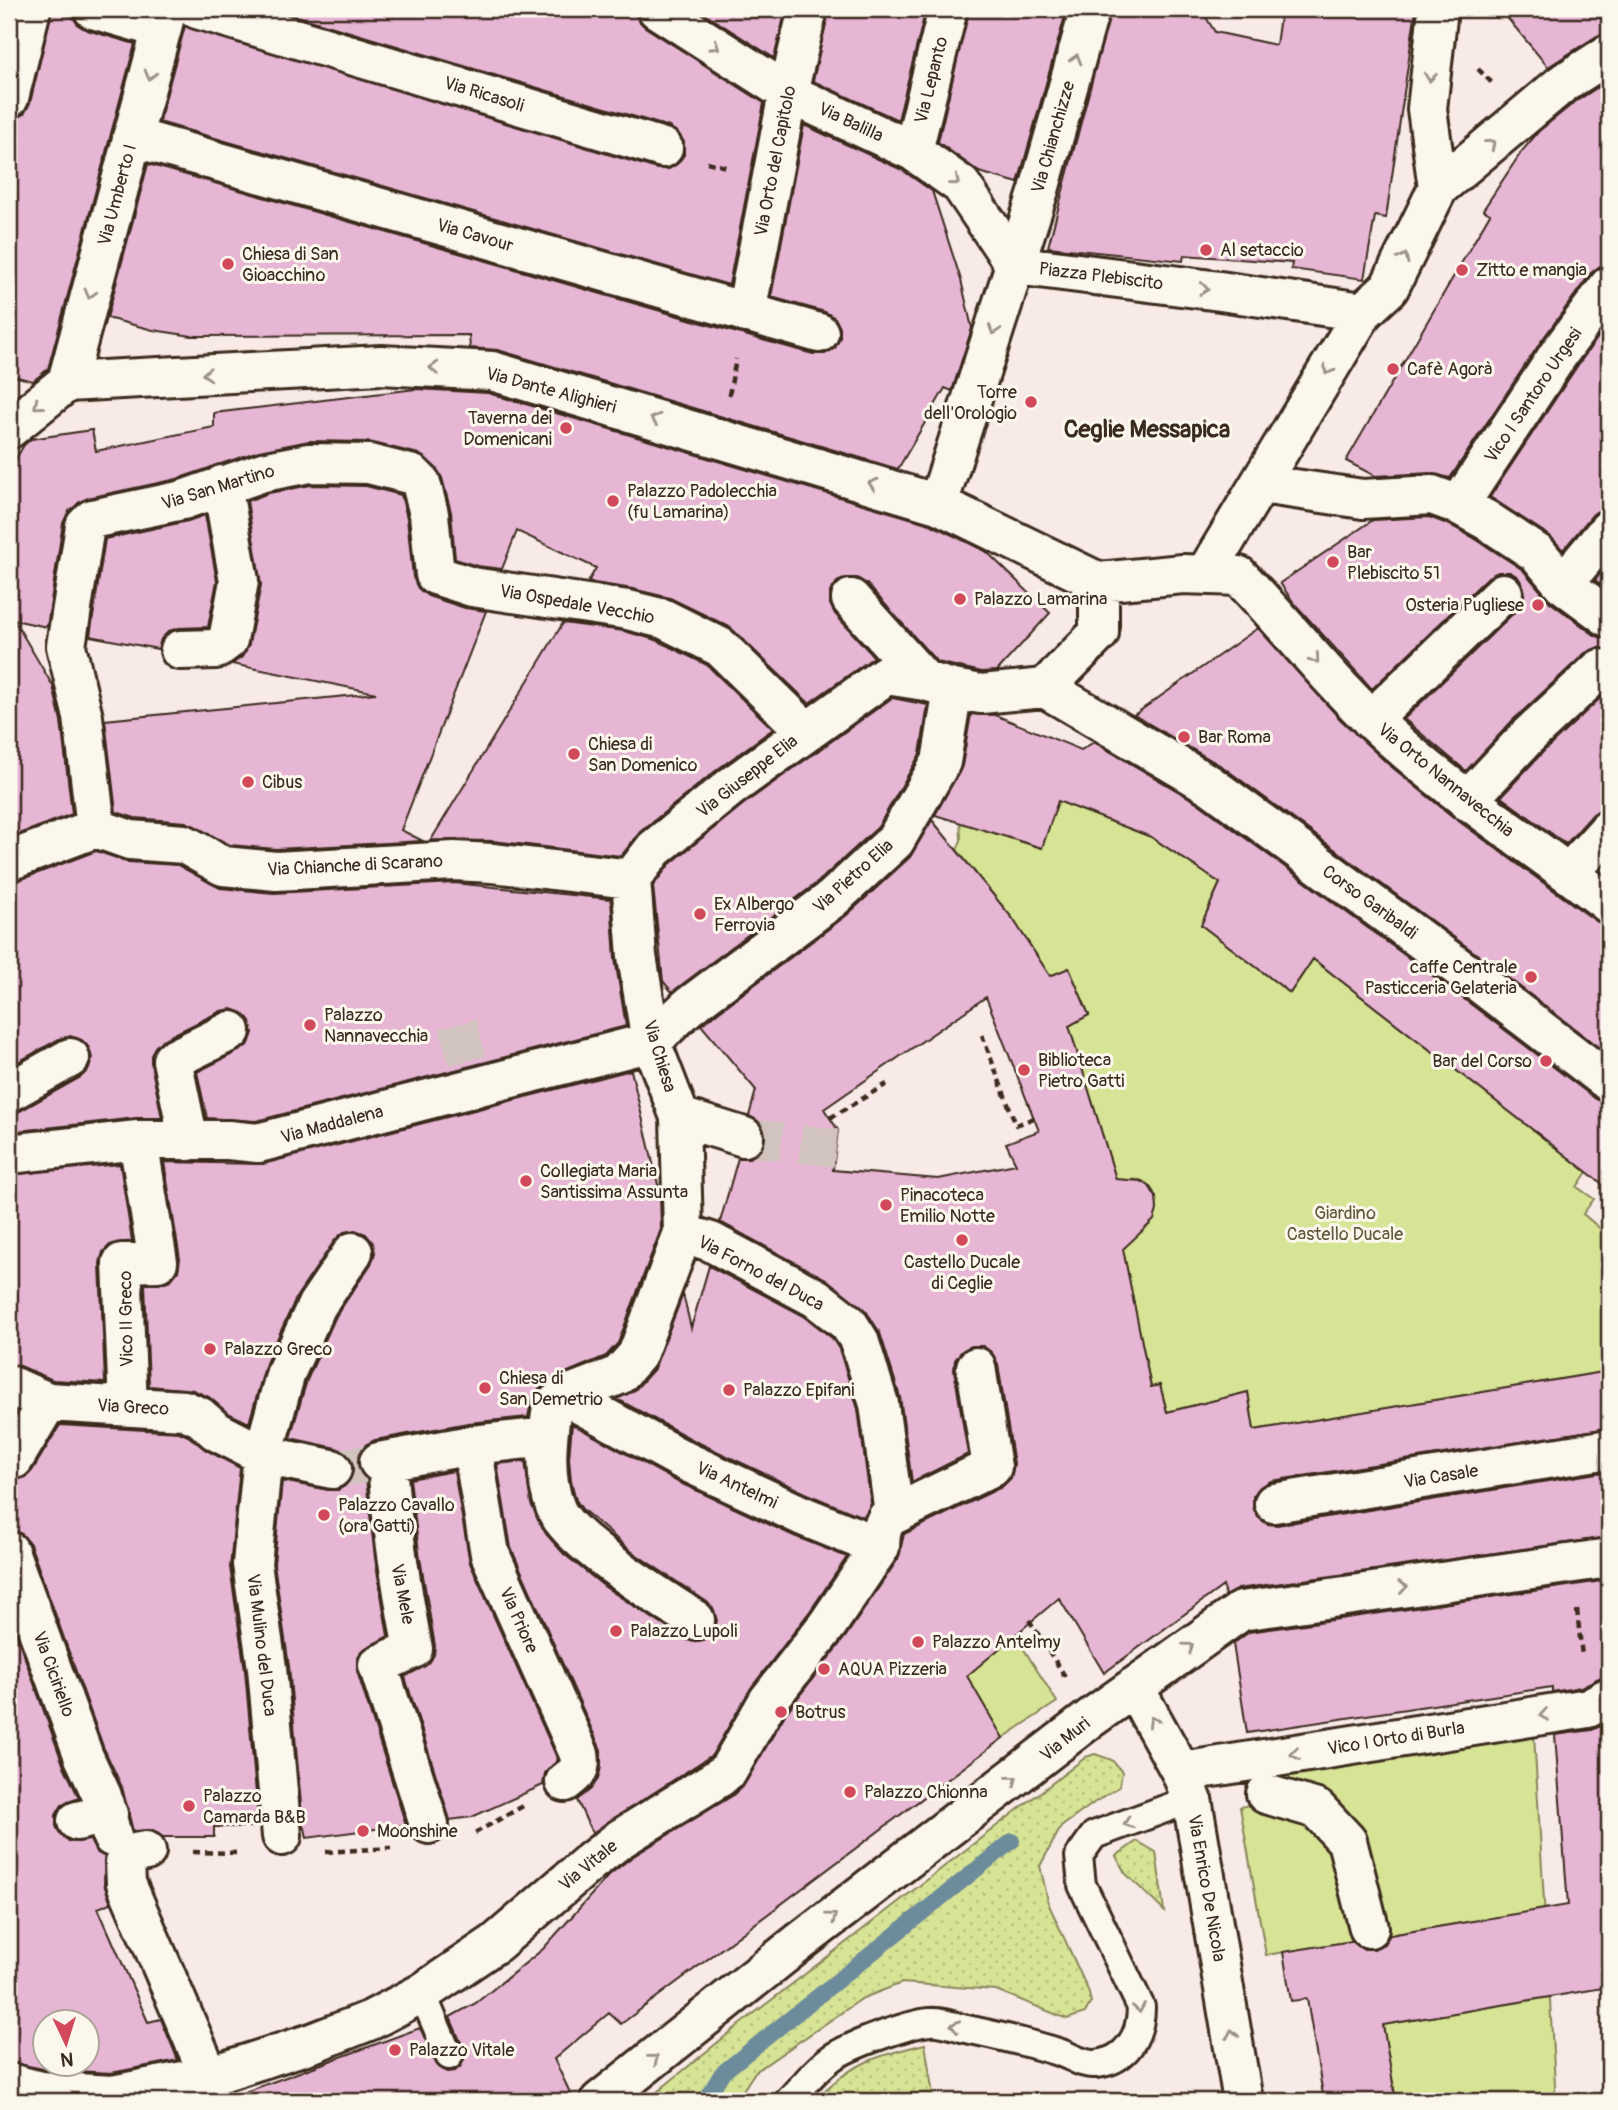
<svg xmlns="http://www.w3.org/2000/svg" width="1618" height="2110" font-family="Pangolin,sans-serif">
<defs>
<pattern id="grass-dots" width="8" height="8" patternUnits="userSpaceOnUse" patternTransform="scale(1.75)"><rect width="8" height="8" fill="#d7e395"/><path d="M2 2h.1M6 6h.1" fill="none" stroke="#b9c380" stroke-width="1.8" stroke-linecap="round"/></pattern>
</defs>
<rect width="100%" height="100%" fill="#f7eae7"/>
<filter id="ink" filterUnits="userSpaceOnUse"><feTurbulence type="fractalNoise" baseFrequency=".0143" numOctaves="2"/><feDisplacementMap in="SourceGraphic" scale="14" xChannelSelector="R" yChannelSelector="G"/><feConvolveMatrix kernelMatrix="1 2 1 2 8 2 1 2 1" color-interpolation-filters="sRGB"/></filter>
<g filter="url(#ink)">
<path fill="url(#grass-dots)" stroke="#89865a" stroke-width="2" d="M1095,1754L1112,1760L1122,1772L1119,1787L1095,1802L1061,1827L1040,1866L1049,1905L1088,1990L1091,2002L1085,2013L1067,2019L996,1990L902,1983L863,1998L755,2072L736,2101H646L739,2025L1086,1757Z
M1137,1841L1156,1852L1164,1911L1125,1873L1116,1856Z
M925,2044L934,2101H815C847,2064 879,2055 925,2044Z"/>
<path fill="#d7e395" stroke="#89865a" stroke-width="2" d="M1058,801L1151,837L1220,883L1201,925L1290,993L1313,959L1587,1172L1577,1187L1594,1199L1583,1214L1609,1236V1371L1254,1430L1248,1392L1167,1412L1160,1385L1151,1387L1120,1236C1129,1234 1140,1232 1147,1227C1162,1215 1159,1186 1140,1180C1132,1178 1124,1181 1117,1182L1069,1026L1089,1014L1069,968L1050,976L1013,919L957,850L961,840L960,817L997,834L1041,848Z
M1015,1635L1057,1702L1003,1738L923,1712Z
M1534,1735L1556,2101H1396L1383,2025L1521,2002L1507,1916L1266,1955L1240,1807L1267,1801L1263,1776Z"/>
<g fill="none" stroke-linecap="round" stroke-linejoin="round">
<path stroke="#6c8c9b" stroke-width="16" d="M705,2101L722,2073L1012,1841"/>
</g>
<path fill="#e8b6d5" stroke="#3b2a1e" stroke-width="2" fill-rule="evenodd" d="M273,9H635L638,20L645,27L764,103L729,285L159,122L185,26L657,169H669L677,164L684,155V142L678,133L669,127Z
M697,9H786L774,58Z
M829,9H926L898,120L813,81Z
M969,9H1067L1018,183L979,172L938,142Z
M1111,9H1201L1215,32L1276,45L1281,9H1416L1386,218L1375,216L1364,279L1291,269L1292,263L1184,255L1183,261L1048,247Z
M1500,9H1609V32L1597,36L1548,67Z
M52,11L73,17L78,25L87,30L135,44L48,369L33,381L9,375V119H16L24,114L30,103Z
M1609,80V265L1600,266L1591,273L1542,340L1450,478L1431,473L1375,476L1346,461L1490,214L1483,210L1522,151L1539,131L1575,102Z
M804,125L902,170L932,191L961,280L972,328L952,391L945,388L898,469L498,350L470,348L469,335L192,336L153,330L107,318L148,164L741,334L813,354H825L835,348L840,338V328L835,318L825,312L771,297Z
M1609,322V508L1601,509L1593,514L1563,550L1550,536L1490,497L1578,365Z
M416,389L488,393L930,524L987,552L1050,613L997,671L982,672L937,662L867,584L857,578H846L837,582L830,592V604L835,614L874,657L809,703L730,627L670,598L633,589L588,582L596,568L517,531L502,569L477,566L455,559L451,512L442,478L436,468L419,454L369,442L309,441L259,451L177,479L88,498L69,511L63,523L47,627L14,620L53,686L61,721L72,814L9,838V470L24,445L31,439L92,430L96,451L214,427V413Z
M311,485L366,486L401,495L407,518L413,577L418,588L428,596L465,608L486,611L401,830L423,841L276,849L230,845L186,822L135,818L116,812L105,720L376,693L232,664L242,657L249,644L261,585L247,501L269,493Z
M205,515L217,581L208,627L179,628L169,631L161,639L158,649L90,636L105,539L188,521Z
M1429,517L1450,525L1477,540L1523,570L1550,602L1596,636L1609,639V650L1596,648L1585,653L1512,721L1466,771L1404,719L1519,608L1524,598V588L1518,577L1510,572H1498L1488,577L1372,689L1294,603L1280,583L1373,520Z
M1609,563V591L1595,580Z
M563,623L624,631L656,640L707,665L773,729L718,769L640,832L621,856L493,841L431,840Z
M1258,628L1340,719L1387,763L1453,817L1596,921L1609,925V1055L1482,958L1223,767L1134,715Z
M1609,690V808H1602L1593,814L1566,844L1501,797L1543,752Z
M892,698L928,705L920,754L878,827L818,882L672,992L663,981L653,886L670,864L745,803Z
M971,714L995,715L1081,750L1094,742L1198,803L1456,993L1596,1099L1609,1103V1189L1313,959L1290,993L1201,925L1220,883L1151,837L1058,801L1042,848L935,815L962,766Z
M932,820L1013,919L1050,976L1069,968L1089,1015L1069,1026L1116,1179L1141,1181L1149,1186L1156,1197L1157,1210L1154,1220L1123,1249L1151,1387L1160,1385L1167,1412L1248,1392L1254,1430L1609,1371V1428L1271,1481L1260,1487L1253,1496V1507L1258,1517L1267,1524L1277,1525L1609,1471V1537L1238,1589L1225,1596L1223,1586L1104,1673L1059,1598L967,1676L1003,1738L621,2024L609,2013L554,2059L574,2101H235L234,2096L420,2028L439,2068L448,2072L455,2071L461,2066L464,2059V2050L450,2017L476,2003L543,1949L609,1875L632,1857L732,1796L744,1785L786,1713L846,1636L898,1559L904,1534L1002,1487L1011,1478L1014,1464L998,1364L992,1353L983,1346H972L962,1351L955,1360L954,1370L968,1454L912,1482L900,1397L880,1333L866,1311L826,1279L720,1222L738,1158H749L759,1153L765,1144V1133L760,1122L749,1116L756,1090L701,1025L847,915L910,857ZM986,997L1039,1131L1006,1143L1016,1164L938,1179L833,1170L838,1130L824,1109Z
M96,851L128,862L178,865L220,888L274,893L454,883L611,899L615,959L626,1026L256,1121L207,1118L197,1072L241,1050L249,1044L253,1033L250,1021L243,1013L232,1009L221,1011L162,1040L155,1047L151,1056V1064L162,1118H136L9,1132V1114L20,1111L81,1077L89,1069L92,1058L89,1048L82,1040L70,1036L59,1039L9,1067V882L17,881Z
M631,1070L660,1193L661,1229L618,1343L606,1356L551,1379L537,1391L531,1403L528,1417L468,1423L375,1440L365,1445L359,1454L358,1467L366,1479L375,1558L388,1636L361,1651L357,1661V1671L406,1825L307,1838L305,1828H303L289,1666L274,1564L282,1481L328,1490H338L348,1484L353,1474V1463L346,1452L336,1448L290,1438L307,1380L336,1316L371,1264L375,1253L373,1243L366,1234L355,1230L344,1232L335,1240L297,1296L266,1363L249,1423L228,1413L209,1397L193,1390L149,1386L145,1284H159L171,1280L178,1271L180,1259L164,1162L263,1164Z
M120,1164L132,1241L110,1245L103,1252L100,1263L105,1383L53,1380L18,1365L9,1364V1175Z
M709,1266L804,1316L832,1338L839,1349L858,1409L871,1505L863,1517L812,1496L695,1441L617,1399L635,1390L654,1369L683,1294L691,1328Z
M572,1424L676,1481L794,1536L847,1557L810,1611L751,1688L712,1755L592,1833L577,1800L591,1789L598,1779L601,1767V1750L511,1548L497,1464L525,1461L531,1504L546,1534L564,1554L605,1587L683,1638L693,1642L704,1640L713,1632L717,1621L714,1610L707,1602L631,1551L582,1509L576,1500L571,1481L569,1458Z
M60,1425L179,1432L188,1436L206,1450L240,1468L230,1567L245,1671L259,1827H214V1837H163L153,1830L133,1831L122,1787L104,1749L30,1544L22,1534L9,1530V1481L26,1477L32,1471Z
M454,1471L470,1563L558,1760L545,1773L543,1785L472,1817L450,1820L405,1677L429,1663L434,1655L435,1646L419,1552L410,1479Z
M1609,1580V1675L1599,1678L1581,1687L1552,1692V1687L1247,1733L1233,1644L1249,1632Z
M9,1614L63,1764L79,1798L62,1805L56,1815V1826L61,1835L70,1842L90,1840L96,1852L105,1857L104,1884L111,1903L98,1908L148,2022L161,2019L178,2060L111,2073L43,2069L9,2062ZM46,2022H88V2064H46Z
M1609,1722V1987L1383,2025L1396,2101H1324L1307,1999L1291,2001L1283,1952L1352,1941L1362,1949H1374L1384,1944L1390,1935L1568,1905L1555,1735L1592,1730Z"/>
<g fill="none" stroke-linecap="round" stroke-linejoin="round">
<path stroke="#d1c4bf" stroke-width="38" stroke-dasharray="38 19" stroke-linecap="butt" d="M458,1024L471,1076
M744,1137L836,1148
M332,1469L379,1462"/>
<defs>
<path id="lane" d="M422,1993L449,2056
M788,2101C801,2088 814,2071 830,2059C847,2046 908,2024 930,2022C940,2021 952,2025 962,2028C995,2035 1028,2042 1061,2053C1073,2057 1082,2065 1096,2064C1127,2061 1141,2035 1141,2007L1082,1885L1079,1856L1094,1835L1192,1799"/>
<path id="street" d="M93,9L162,29
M197,9L663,148
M657,9L788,93L913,151L961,185L1015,265
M1438,9L1427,109L1438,188
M9,98L31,9
M132,137L819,333
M913,151L948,9
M1015,265L1220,291L1363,312
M746,313L788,93L808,9
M67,382L381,365L492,371L938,504L1099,582L1183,574L1239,576C1285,623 1325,676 1373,721C1446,790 1530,843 1609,904
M1261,484L1363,499L1432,495L1459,505L1488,521L1538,554L1563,584L1609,618
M938,504L1039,190L1090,9
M1459,505L1560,352L1609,286
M1206,573L1363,312L1389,288L1438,188L1562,84L1609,54
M1563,584L1609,529
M851,599L925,681
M180,650L216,649L228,640L239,581L222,485
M1045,688L1210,785L1469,975L1609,1082
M1045,688L1099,633V582
M1371,720L1503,593
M1467,801L1528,736L1600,669
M96,828L83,717L66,646L85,526L92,519L183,500L263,472L309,463L369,464L413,475L421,483L429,514L435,575L472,587L628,610L664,619L720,647L806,731
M96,828L130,840L184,844L223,866L276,871L454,861L492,863L631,879
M9,861L96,828
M1569,873L1609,829
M631,879L637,956L651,1042L680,1117L683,1233L637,1355L619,1375L565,1396L552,1407C547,1439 543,1478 556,1509C569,1542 662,1598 695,1620
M631,879L654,849L732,786L886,675L925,681L953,689L981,694L1045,688
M9,1092L70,1058
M680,1117L744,1137
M189,1141L172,1060L231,1031
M9,1154L138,1140H228L258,1143L651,1042L688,1007L832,899L895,841L941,762L953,689
M683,1233L711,1242L816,1298L848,1323L859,1340L879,1404L894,1513
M9,1385L48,1402L184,1410L200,1417L216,1431L263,1455L332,1469
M565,1396L685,1461L803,1516L880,1547L881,1531L887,1518L992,1467L976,1367
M128,1406L122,1263L158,1262L138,1140
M472,1445L490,1554L579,1754C582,1769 577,1773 565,1782
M9,1460L14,1459L48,1402
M387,1461C391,1525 401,1586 413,1649L378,1665L429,1824
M379,1462L472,1445L547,1437
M1274,1503L1609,1449
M9,1551L84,1757L102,1796L112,1837
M1134,1687L1181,1772L1192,1799L1243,2101
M1181,1772L1588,1708L1609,1697
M1266,1794L1317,1809L1347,1841L1369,1928
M77,1821L108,1814
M282,1836L267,1668L252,1564L263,1455L286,1372L317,1305L353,1252
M146,1851L130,1854L125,1862L126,1883L209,2076
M9,2083L40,2091L113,2095L209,2076L312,2043L371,2020L422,1993L496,1943L589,1863L620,1839L720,1777L729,1769L768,1701L828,1624L880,1547
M600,2101L801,1941L1091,1718L1241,1611L1609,1558"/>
<path id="secondary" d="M9,429L67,382L167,9"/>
</defs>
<use href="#lane" stroke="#3b2a1e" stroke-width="32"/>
<use href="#street" stroke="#3b2a1e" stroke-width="44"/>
<use href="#secondary" stroke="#3b2a1e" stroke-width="44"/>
<path stroke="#3b2a1e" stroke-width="4.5" stroke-dasharray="7 5" stroke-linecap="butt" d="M1478,69L1492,83
M707,162L726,167
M729,395L736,359
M982,1035L1016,1125L1034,1118
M830,1118L887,1084
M1577,1610L1582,1656
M1029,1620L1066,1678
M475,1833L525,1805
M193,1852L240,1853
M326,1852L391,1848"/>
<use href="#lane" stroke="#fbf7ec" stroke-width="26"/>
<use href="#street" stroke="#fbf7ec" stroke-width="38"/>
<use href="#secondary" stroke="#fbf7ec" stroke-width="38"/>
</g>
<defs><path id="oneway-chevron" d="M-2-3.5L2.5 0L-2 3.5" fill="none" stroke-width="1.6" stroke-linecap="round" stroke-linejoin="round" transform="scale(1.75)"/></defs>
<g stroke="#9b9085">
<use href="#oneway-chevron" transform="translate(715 46) rotate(33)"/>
<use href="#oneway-chevron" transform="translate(1076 59) rotate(-74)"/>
<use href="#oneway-chevron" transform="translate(150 75) rotate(105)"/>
<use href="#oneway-chevron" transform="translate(1430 77) rotate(96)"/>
<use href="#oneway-chevron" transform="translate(1491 144) rotate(-40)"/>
<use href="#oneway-chevron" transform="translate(955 181) rotate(39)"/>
<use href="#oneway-chevron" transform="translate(1404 258) rotate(-64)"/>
<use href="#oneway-chevron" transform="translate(1204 289) rotate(7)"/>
<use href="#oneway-chevron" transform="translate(90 294) rotate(105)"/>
<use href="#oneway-chevron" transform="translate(994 330) rotate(108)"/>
<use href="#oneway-chevron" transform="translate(434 368) rotate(-177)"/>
<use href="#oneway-chevron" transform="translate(1328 370) rotate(121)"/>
<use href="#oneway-chevron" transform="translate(207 374) rotate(177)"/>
<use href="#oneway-chevron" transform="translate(38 405) rotate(141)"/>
<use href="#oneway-chevron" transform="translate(655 419) rotate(-163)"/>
<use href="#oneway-chevron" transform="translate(873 484) rotate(-163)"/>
<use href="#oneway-chevron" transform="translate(1315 659) rotate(49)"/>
<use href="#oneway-chevron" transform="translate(1403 1587) rotate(-8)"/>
<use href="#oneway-chevron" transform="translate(1189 1647) rotate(-36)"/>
<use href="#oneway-chevron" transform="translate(1544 1715) rotate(171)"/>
<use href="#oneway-chevron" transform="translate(1153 1721) rotate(-119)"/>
<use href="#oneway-chevron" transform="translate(1295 1754) rotate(171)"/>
<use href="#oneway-chevron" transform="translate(1013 1780) rotate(-38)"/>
<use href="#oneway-chevron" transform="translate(1128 1823) rotate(160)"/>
<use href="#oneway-chevron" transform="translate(832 1917) rotate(-37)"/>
<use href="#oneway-chevron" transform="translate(1139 2008) rotate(80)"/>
<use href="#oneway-chevron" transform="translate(955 2026) rotate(-168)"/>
<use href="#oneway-chevron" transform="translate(1232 2034) rotate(-100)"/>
<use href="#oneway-chevron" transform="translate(654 2059) rotate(-39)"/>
</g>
</g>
<g fill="#d1495b" stroke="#fbf7ec" stroke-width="2.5">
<circle cx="1206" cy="250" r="7"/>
<circle cx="228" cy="264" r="7"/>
<circle cx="1462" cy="270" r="7"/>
<circle cx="1393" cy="369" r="7"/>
<circle cx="1031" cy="402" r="7"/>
<circle cx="566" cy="428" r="7"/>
<circle cx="613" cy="501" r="7"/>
<circle cx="1333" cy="562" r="7"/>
<circle cx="960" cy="599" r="7"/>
<circle cx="1538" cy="605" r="7"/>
<circle cx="1184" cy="737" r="7"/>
<circle cx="574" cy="754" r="7"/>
<circle cx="248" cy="782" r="7"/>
<circle cx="700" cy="914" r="7"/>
<circle cx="1531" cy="977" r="7"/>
<circle cx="310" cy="1025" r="7"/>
<circle cx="1546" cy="1061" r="7"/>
<circle cx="1024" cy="1070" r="7"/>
<circle cx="526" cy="1181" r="7"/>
<circle cx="886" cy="1205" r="7"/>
<circle cx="962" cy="1240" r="7"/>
<circle cx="210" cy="1349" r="7"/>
<circle cx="485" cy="1388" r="7"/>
<circle cx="729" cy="1390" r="7"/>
<circle cx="324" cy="1515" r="7"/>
<circle cx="616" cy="1631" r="7"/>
<circle cx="918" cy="1642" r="7"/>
<circle cx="824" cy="1669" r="7"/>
<circle cx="781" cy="1712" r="7"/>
<circle cx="850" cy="1792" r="7"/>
<circle cx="189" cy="1806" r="7"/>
<circle cx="363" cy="1831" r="7"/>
<circle cx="395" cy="2050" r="7"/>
</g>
<g text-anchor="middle" stroke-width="6" stroke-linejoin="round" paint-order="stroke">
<g font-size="18" fill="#3b2a1e" stroke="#fbf7ec">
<text transform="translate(931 80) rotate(-76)" y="6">Via Lepanto</text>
<text transform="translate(484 94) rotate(17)" y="6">Via Ricasoli</text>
<text transform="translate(851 122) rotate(25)" y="6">Via Balilla</text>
<text transform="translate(1053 137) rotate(-74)" y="6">Via Chianchizze</text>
<text transform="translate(775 161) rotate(-79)" y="6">Via Orto del Capitolo</text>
<text transform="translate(117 195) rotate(-75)" y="6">Via Umberto I</text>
<text transform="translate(475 235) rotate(16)" y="6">Via Cavour</text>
<text transform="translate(1101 276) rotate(7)" y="6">Piazza Plebiscito</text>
<text transform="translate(551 390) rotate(15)" y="6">Via Dante Alighieri</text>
<text transform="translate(1533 395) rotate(-56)" y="6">Vico I Santoro Urgesi</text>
<text transform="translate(218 487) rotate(-17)" y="6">Via San Martino</text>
<text transform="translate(577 604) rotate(10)" y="6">Via Ospedale Vecchio</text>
<text transform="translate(747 776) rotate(-38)" y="6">Via Giuseppe Elia</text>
<text transform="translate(1446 780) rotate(39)" y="6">Via Orto Nannavecchia</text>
<text transform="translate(355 865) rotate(-3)" y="6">Via Chianche di Scarano</text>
<text transform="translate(853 876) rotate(-42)" y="6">Via Pietro Elia</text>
<text transform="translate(1370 902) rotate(36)" y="6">Corso Garibaldi</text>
<text transform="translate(660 1056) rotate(73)" y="6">Via Chiesa</text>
<text transform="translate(332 1124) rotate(-15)" y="6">Via Maddalena</text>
<text transform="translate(761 1273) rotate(28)" y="6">Via Forno del Duca</text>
<text transform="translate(126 1319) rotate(-91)" y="6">Vico II Greco</text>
<text transform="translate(133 1407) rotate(3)" y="6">Via Greco</text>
<text transform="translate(1441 1476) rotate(-9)" y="6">Via Casale</text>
<text transform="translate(737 1485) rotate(25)" y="6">Via Antelmi</text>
<text transform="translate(403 1594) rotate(79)" y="6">Via Mele</text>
<text transform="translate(519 1620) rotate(66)" y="6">Via Priore</text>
<text transform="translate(262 1645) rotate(83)" y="6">Via Mulino del Duca</text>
<text transform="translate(54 1674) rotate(70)" y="6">Via Ciciriello</text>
<text transform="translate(1396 1738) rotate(-9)" y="6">Vico I Orto di Burla</text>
<text transform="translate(1065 1739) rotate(-39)" y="6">Via Muri</text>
<text transform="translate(588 1865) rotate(-39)" y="6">Via Vitale</text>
<text transform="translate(1207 1888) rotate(80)" y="6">Via Enrico De Nicola</text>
</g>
<g font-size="18" fill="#3b2a1e" stroke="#fbf7ec" text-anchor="start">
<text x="1220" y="256">Al setaccio</text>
<text x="242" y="260">Chiesa di San<tspan x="242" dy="21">Gioacchino</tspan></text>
<text x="1476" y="276">Zitto e mangia</text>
<text x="1407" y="375">Cafè Agorà</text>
<text x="1017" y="398" text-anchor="end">Torre<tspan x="1017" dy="21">dell'Orologio</tspan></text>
<text x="552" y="424" text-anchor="end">Taverna dei<tspan x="552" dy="21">Domenicani</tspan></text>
<text x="627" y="497">Palazzo Padolecchia<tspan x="627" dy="21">(fu Lamarina)</tspan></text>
<text x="1347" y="558">Bar<tspan x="1347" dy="21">Plebiscito 51</tspan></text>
<text x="974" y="605">Palazzo Lamarina</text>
<text x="1524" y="611" text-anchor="end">Osteria Pugliese</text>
<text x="1198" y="743">Bar Roma</text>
<text x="588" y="750">Chiesa di<tspan x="588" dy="21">San Domenico</tspan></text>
<text x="262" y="788">Cibus</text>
<text x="714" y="910">Ex Albergo<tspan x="714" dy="21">Ferrovia</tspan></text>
<text x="1517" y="973" text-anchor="end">caffe Centrale<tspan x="1517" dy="21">Pasticceria Gelateria</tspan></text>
<text x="324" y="1021">Palazzo<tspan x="324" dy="21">Nannavecchia</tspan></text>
<text x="1038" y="1066">Biblioteca<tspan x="1038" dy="21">Pietro Gatti</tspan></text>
<text x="1532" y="1067" text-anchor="end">Bar del Corso</text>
<text x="540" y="1177">Collegiata Maria<tspan x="540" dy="21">Santissima Assunta</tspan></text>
<text x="900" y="1201">Pinacoteca<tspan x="900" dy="21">Emilio Notte</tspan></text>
<text x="962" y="1268" text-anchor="middle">Castello Ducale<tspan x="962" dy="21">di Ceglie</tspan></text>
<text x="224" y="1355">Palazzo Greco</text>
<text x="499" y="1384">Chiesa di<tspan x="499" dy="21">San Demetrio</tspan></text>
<text x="743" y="1396">Palazzo Epifani</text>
<text x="338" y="1511">Palazzo Cavallo<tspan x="338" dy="21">(ora Gatti)</tspan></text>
<text x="630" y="1637">Palazzo Lupoli</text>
<text x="932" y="1648">Palazzo Antelmy</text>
<text x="838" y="1675">AQUA Pizzeria</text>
<text x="795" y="1718">Botrus</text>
<text x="864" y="1798">Palazzo Chionna</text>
<text x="203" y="1802">Palazzo<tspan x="203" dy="21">Camarda B&amp;B</tspan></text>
<text x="377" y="1837">Moonshine</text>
<text x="409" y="2056">Palazzo Vitale</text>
</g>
<g font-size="18" fill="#62583c" stroke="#fbf7ec">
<text x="1345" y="1219">Giardino<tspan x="1345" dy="21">Castello Ducale</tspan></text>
</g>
<g font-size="24" font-weight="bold" fill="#3b2a1e" stroke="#fbf7ec">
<text x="1147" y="437">Ceglie Messapica</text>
</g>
</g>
<rect width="1618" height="2110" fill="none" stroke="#fbf7ec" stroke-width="35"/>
<rect x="18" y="18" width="1583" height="2075" fill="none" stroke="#3b2a1e" stroke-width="2.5" filter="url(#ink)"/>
<g transform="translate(66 2043) rotate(176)"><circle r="33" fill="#fbf7ec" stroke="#aea59a" stroke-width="2"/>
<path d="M0-5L12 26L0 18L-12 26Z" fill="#d1495b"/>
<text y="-10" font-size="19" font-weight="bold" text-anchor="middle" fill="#3b2a1e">N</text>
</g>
</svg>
